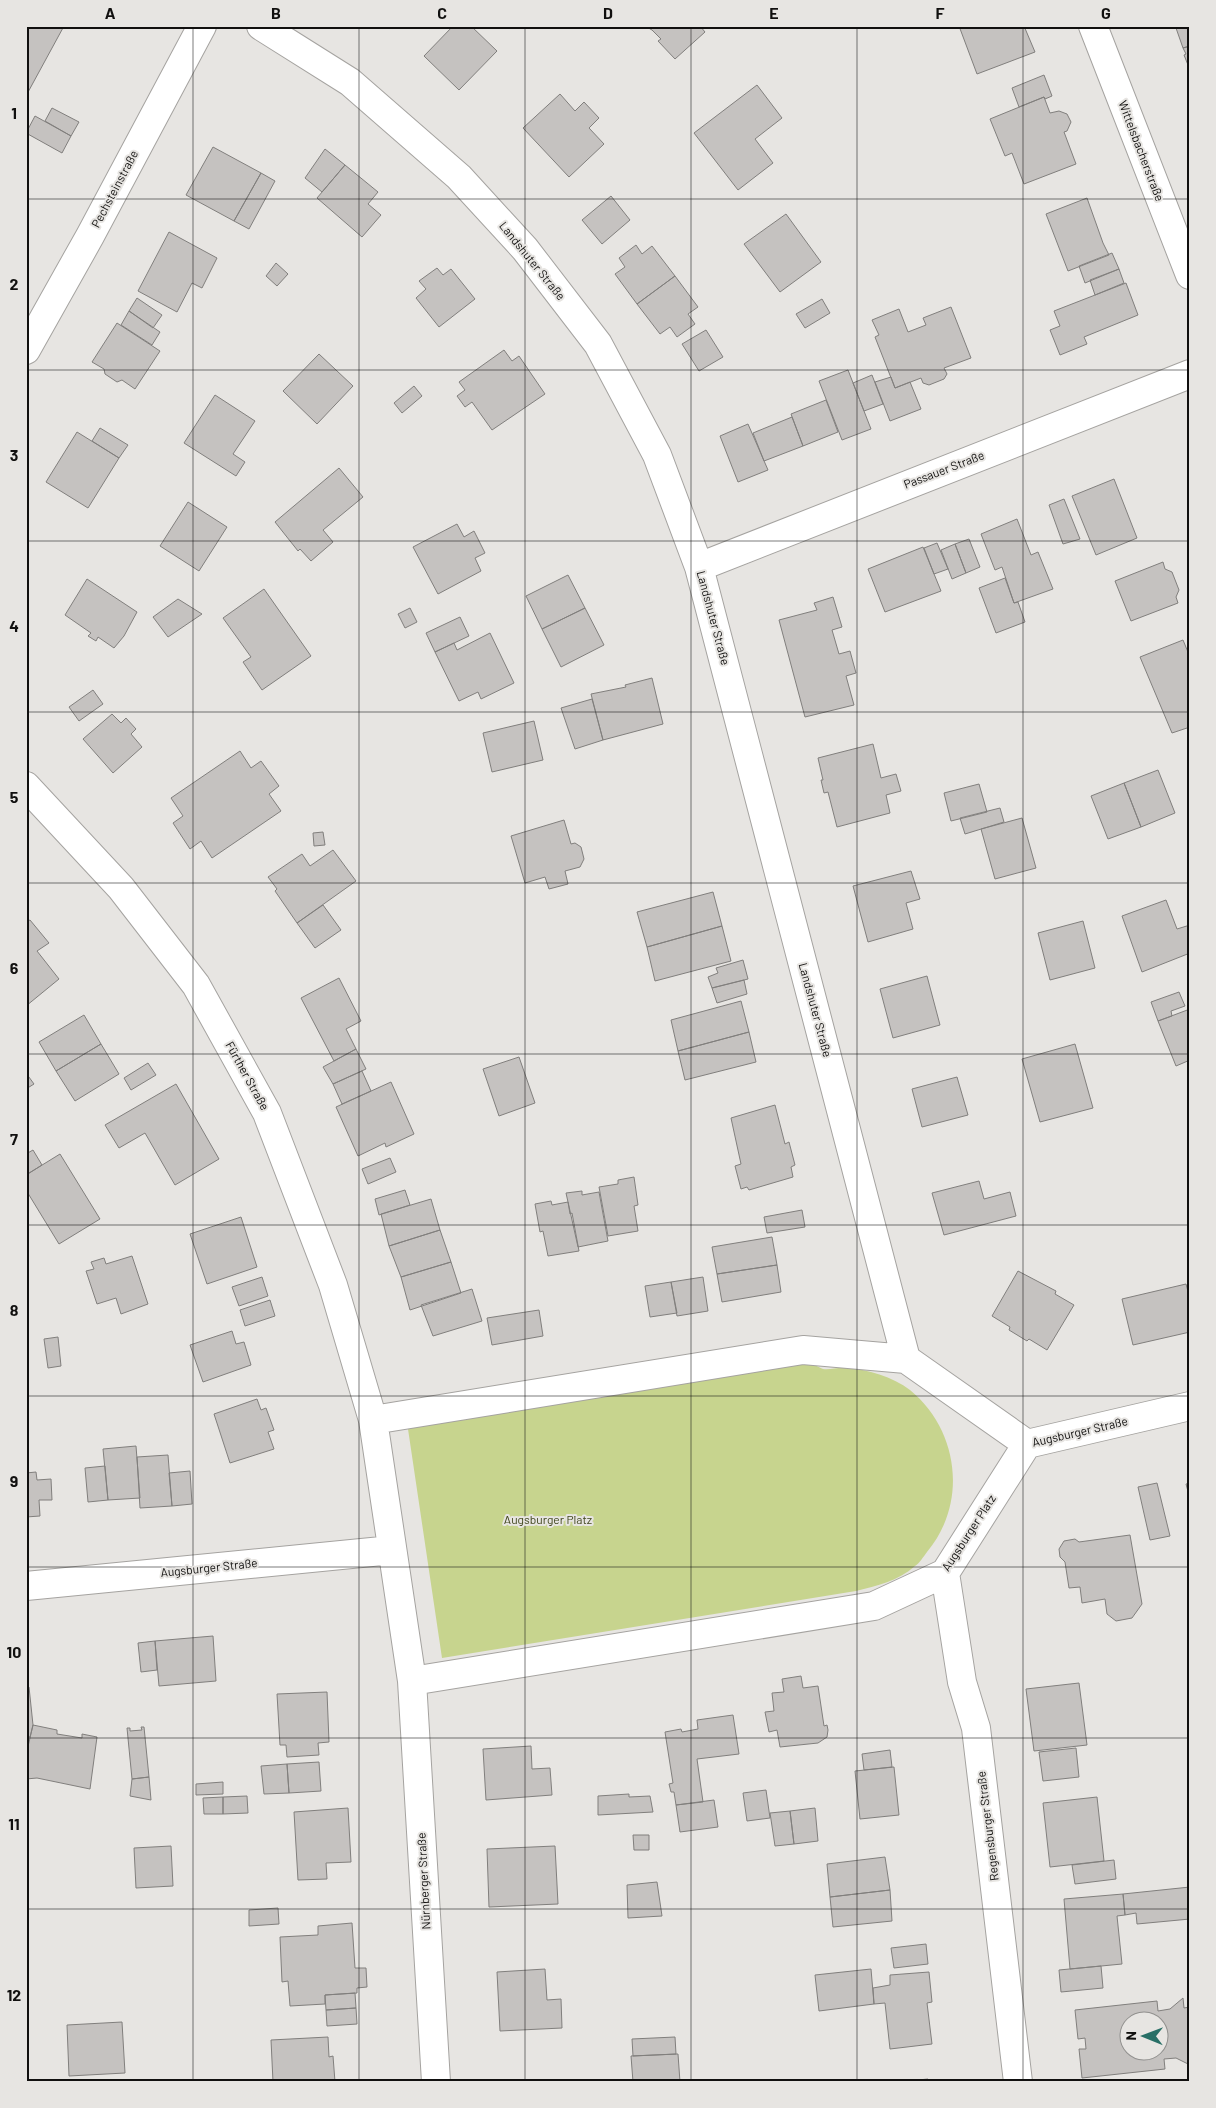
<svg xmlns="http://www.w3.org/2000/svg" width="1216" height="2108" font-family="Barlow,sans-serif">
<rect width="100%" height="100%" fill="#e7e5e2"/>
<path fill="#c7d48e" d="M803,1358C809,1361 817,1367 823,1369C830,1370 839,1367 846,1368C867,1369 893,1377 910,1390C959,1430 968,1503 927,1552C923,1557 920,1563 915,1566C898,1581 877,1586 856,1591L442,1658L408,1429L422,1420Z"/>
<path fill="#c5c2c0" stroke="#817f7d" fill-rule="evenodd" d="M26,26H64L27,94H26Z
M453,26H471L497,51L459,90L424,56Z
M700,26L705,32L675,59L658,41L661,39L652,30L645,26Z
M959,26H1024L1035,52L977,74Z
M1180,26H1190V46L1183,48L1176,28Z
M1190,46V70L1184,55L1186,54L1183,48Z
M1044,75L1052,96L1045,99L1044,97L1019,107L1012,88Z
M757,85L782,118L755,139L773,163L738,190L694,133Z
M560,94L575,111L584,102L599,118L589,128L604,144L569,177L523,128Z
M1044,97L1050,113L1059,111L1067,114L1071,122L1067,131L1064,132L1076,164L1024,184L1012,153L1005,156L990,119Z
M52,108L79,122L71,136L45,121Z
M35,116L71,136L62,153L26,133Z
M213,147L261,173L234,221L186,195Z
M325,149L345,165L322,192L305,178Z
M345,165L378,192L368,204L381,215L362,237L317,198Z
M261,173L275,181L249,229L234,221Z
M611,196L630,220L602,244L582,220Z
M1087,198L1103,243L1109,255L1068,271L1046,214Z
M786,214L821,262L780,292L744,244Z
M169,232L217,258L202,288L192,283L177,312L138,291Z
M636,245L642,254L652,246L675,276L637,304L615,274L625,267L619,258Z
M1112,253L1119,269L1085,283L1079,266Z
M276,263L288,274L277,286L266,276Z
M437,268L443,275L451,269L475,299L439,327L416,298L426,289L419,281Z
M1119,269L1124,283L1095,295L1090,280Z
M675,276L698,307L688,314L695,324L677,337L670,327L660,334L637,304Z
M1126,283L1138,315L1084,337L1087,344L1060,355L1050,330L1060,326L1054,311Z
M137,298L162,315L153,328L129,311Z
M822,299L830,313L805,328L796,314Z
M951,307L971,358L944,368L947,374L944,379L929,385L923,383L921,378L895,388L875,337L879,335L872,320L899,309L908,332L926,325L923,318Z
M129,311L160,332L152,345L121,325Z
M117,323L160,351L135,389L122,380L117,382L105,374L104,369L92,362Z
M706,330L723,357L699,371L682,344Z
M504,350L512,361L519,356L545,394L492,430L472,402L465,407L457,396L465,390L459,382Z
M319,354L353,386L317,424L283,391Z
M848,370L871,429L842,440L819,381Z
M872,375L883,404L864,411L853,383Z
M891,377L895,388L910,382L921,409L890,421L875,382Z
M414,386L422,396L402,413L394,403Z
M215,395L255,421L233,454L245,462L236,476L184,443Z
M826,400L838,432L803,446L791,414Z
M792,417L803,446L764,461L753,433Z
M748,424L768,470L738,482L720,436Z
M100,428L128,445L119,458L92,441Z
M77,432L119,458L88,508L46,482Z
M339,468L363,497L323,530L333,542L311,561L300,549L298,551L275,522Z
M1114,479L1137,538L1096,555L1072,496Z
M1064,499L1080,539L1063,544L1049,505Z
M188,502L227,527L199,571L160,546Z
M1017,519L1031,555L1038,552L1053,589L1014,603L1002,567L995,570L981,534Z
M457,524L464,537L474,531L485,553L475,558L481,571L438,594L413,547Z
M969,539L980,567L966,573L955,544Z
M937,543L948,569L934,574L924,548Z
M955,544L966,573L952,579L941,550Z
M923,547L941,591L885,612L868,569Z
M1163,562L1165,569L1172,572L1179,590L1176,597L1178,603L1131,621L1115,581Z
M568,575L585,608L542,629L526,596Z
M1005,578L1014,603L1018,602L1025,622L996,633L979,588Z
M87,579L137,612L124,636L114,648L98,637L96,641L88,636L91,633L65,615Z
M264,589L311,656L262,690L243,662L251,657L223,618Z
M833,597L842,627L832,630L839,654L850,651L856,673L846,676L854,705L805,717L779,620L817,610L814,603Z
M178,599L202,614L168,637L153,617Z
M410,608L417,622L405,628L398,614Z
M585,608L604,645L561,667L542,629Z
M460,617L469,636L435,652L426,633Z
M490,633L514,683L481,699L478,692L459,701L435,652L454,643L457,650Z
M1183,640L1190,657V727L1172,733L1140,657Z
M652,678L663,724L603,740L591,694L626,687L625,685Z
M93,690L103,704L79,721L69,707Z
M592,699L603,740L575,749L561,708Z
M112,714L121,723L126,718L136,729L131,734L142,747L113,773L83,739Z
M534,721L543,760L492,772L483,733Z
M873,744L881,778L896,774L901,791L886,795L890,813L837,827L828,792L824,793L821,780H823L818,758Z
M240,751L251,768L261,761L279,786L269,794L281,811L212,858L201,841L190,849L173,823L183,816L171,798Z
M1158,770L1175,813L1141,827L1124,783Z
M1124,783L1141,827L1108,839L1091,796Z
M979,784L987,812L951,821L944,793Z
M1000,808L1004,822L965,834L960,818Z
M1022,818L1036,868L995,879L981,829Z
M564,820L571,844L575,843L581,847L584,859L580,867L565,871L568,884L549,889L545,877L525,883L511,836Z
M323,832L325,845L314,846L313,833Z
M333,850L356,881L297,923L275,891L277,889L268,877L302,854L310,866Z
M911,871L920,899L906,903L913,929L868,942L853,886Z
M713,892L722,926L647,947L637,912Z
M1166,900L1177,929L1190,925V953L1142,972L1122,916Z
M323,905L341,930L315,948L297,923Z
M30,920L49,943L37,951L59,979L26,1006V922Z
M1083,921L1095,968L1050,980L1038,933Z
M722,926L731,961L655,981L647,947Z
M743,960L748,979L712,988L708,977L718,973L716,968Z
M927,976L940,1025L893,1038L880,989Z
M339,978L361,1021L346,1029L356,1049L334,1061L301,998Z
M744,980L747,994L717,1003L712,988Z
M1179,992L1185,1006L1171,1011L1172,1016L1158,1021L1151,1002Z
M741,1001L749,1032L678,1051L671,1020Z
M1190,1009V1060L1176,1066L1158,1021Z
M84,1015L101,1044L56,1071L39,1042Z
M749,1032L756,1062L685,1080L678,1051Z
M101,1044L119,1074L75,1101L56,1071Z
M1075,1044L1093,1108L1040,1122L1022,1059Z
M356,1049L366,1069L333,1084L323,1067Z
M519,1057L535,1103L499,1116L483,1069Z
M148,1063L156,1075L131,1090L124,1078Z
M362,1071L371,1091L342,1104L333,1084Z
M26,1073L34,1084L26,1089Z
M957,1077L968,1115L922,1127L912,1089Z
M391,1082L414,1134L386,1147L385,1143L358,1156L336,1107Z
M176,1084L219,1159L175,1185L145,1133L119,1148L105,1125Z
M775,1105L785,1144L789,1142L795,1165L791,1167L793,1177L749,1190L747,1187L741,1189L735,1166L741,1164L731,1118Z
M33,1150L42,1165L26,1175V1154Z
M60,1154L100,1219L59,1244L26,1190V1175Z
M390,1158L396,1172L368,1184L362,1169Z
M634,1177L638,1205L634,1206L638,1231L608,1236L599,1187L618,1184V1180Z
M979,1181L984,1199L1010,1192L1016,1216L944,1235L932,1193Z
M405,1190L410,1205L379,1215L375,1199Z
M582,1191V1195L599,1192L608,1241L578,1247L566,1193Z
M431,1199L440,1230L389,1246L381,1214Z
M551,1201L552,1205L568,1202L570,1214L572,1213L579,1251L548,1256L543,1231L540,1232L535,1204Z
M802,1210L805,1227L767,1233L764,1217Z
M241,1217L257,1267L207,1284L190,1234Z
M440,1230L451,1262L401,1277L389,1246Z
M772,1237L777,1265L717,1274L712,1247Z
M132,1256L148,1304L121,1314L116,1298L97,1304L86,1271L94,1269L91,1262L104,1258L106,1264Z
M451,1262L461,1293L410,1310L401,1277Z
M777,1265L781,1292L722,1302L717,1274Z
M1018,1271L1056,1291L1055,1294L1074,1305L1047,1350L1029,1339L1027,1341L1009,1330L1010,1327L992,1316Z
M262,1277L268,1296L239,1306L232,1287Z
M703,1277L708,1311L677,1316L671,1282Z
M671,1282L677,1313L650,1317L645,1286Z
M1186,1284L1190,1299V1332L1133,1345L1122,1299Z
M472,1289L482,1321L433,1336L421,1305Z
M270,1300L275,1316L245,1326L240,1310Z
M539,1310L543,1336L492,1345L487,1318Z
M232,1331L236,1344L244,1342L251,1365L203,1382L190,1345Z
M58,1337L61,1366L48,1368L44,1339Z
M257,1399L261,1410L266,1408L274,1430L268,1432L274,1449L230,1463L214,1414Z
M136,1446L140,1498L108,1500L103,1449Z
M168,1455L172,1506L140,1508L137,1457Z
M105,1466L108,1500L88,1502L85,1468Z
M190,1471L192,1504L172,1506L169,1473Z
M36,1472L37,1480L51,1479L52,1500H39L40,1516L26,1517V1473Z
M1157,1483L1170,1536L1150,1540L1138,1487Z
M1190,1483V1499L1186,1484Z
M1130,1535L1142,1604L1132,1618L1116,1621L1107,1614L1105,1599L1082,1603L1080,1587L1069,1588L1065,1562L1060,1557L1059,1549L1064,1541L1075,1539L1079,1542Z
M213,1636L216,1681L159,1686L155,1641Z
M155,1641L157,1670L141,1672L138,1643Z
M801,1676L803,1688L818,1686L824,1726L827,1725L828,1730L827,1737L818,1743L780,1747L777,1730L769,1732L765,1712L774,1711L772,1693L784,1692L782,1679Z
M1079,1683L1087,1745L1034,1751L1026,1689Z
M26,1687H29L33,1725L30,1737L26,1736Z
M327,1692L329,1742L318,1743L319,1755L287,1757L286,1745H280L277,1694Z
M733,1715L739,1754L697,1759L703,1802L676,1805L674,1792H671L669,1784L673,1783L665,1732L681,1729L682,1732L698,1729L697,1720Z
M33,1725L57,1730V1734L82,1738V1734L97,1737L90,1789L37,1778L26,1779V1755Z
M141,1727H144L149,1777L132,1779L127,1728H130V1731L142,1730Z
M531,1746L532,1769L550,1768L552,1795L486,1800L483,1749Z
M1076,1748L1079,1777L1043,1781L1039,1752Z
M890,1750L892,1767L864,1770L862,1754Z
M319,1762L321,1791L289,1793L287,1764Z
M287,1764L289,1793L264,1794L261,1766Z
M894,1767L899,1815L860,1819L855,1771Z
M149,1777L151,1800L130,1796L132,1779Z
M223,1782V1794L196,1795V1784Z
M766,1790L770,1818L747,1821L743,1793Z
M629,1794V1797L650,1796L653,1812L598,1815V1796Z
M247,1796L248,1813L223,1814V1797Z
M223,1797V1814H204L203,1798Z
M1097,1797L1104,1861L1050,1867L1043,1803Z
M714,1800L718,1827L680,1832L676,1805Z
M348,1808L351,1862L326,1863L327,1879L298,1880L294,1812Z
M815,1808L818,1841L794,1844L790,1811Z
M790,1811L794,1844L775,1846L770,1813Z
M633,1835H649V1850H634Z
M171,1846L173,1886L136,1888L134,1848Z
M555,1846L558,1904L489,1907L487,1849Z
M885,1857L890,1890L830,1897L827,1864Z
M1114,1860L1116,1879L1075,1884L1072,1865Z
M657,1882L662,1916L628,1918L627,1885Z
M1190,1887V1919L1137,1924L1136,1913L1125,1915L1123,1894Z
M890,1890L892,1921L833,1927L830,1897Z
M1123,1894L1125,1915L1117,1916L1122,1964L1070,1969L1064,1899Z
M278,1908L279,1924L249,1926V1910Z
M352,1923L355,1968H366L367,1987L357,1988V1993L325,1995V2004L290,2006L288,1981L282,1982L280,1937L318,1935V1926Z
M926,1944L928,1964L894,1968L891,1948Z
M1101,1966L1103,1988L1061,1992L1059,1970Z
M545,1969L547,2000L561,1999L562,2028L500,2031L497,1972Z
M871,1969L874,2004L819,2011L815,1975Z
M929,1972L932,2002L927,2003L932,2044L890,2049L885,2003L874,2004L873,1988L890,1985V1975Z
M355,1993L356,2008L326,2010L325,1995Z
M1183,1998L1184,2008L1190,2007V2065L1176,2058L1164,2059L1165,2069L1082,2078L1079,2049H1086L1085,2038L1078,2039L1075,2010L1157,2001L1158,2011L1170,2009ZM1128,2020H1158V2050H1128Z
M356,2008L357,2024L327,2026L326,2010Z
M122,2022L125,2073L69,2076L67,2025Z
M328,2037L329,2057L333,2056L335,2082H273L271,2040Z
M675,2037L676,2054L633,2056L632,2039Z
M678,2054L680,2082H633L631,2056Z
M928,2079L929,2082H908V2081Z"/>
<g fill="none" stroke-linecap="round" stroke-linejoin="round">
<defs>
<path id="street" d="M261,26L350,82L459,177L525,249L598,344L657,455L699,567L906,1359
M1093,26L1190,275
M26,350L90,236L202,26
M699,567L1190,374
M26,786L121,888L196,985L267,1113L333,1285L373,1420L412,1681L436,2082
M373,1420L803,1350L906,1359L1027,1444L1190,1406
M945,1573L962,1682L976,1728L1018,2082
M26,1586L392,1550
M412,1681L874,1606L945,1573L1027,1444"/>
</defs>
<use href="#street" stroke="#a5a3a0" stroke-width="30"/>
<use href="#street" stroke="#fff" stroke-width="28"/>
</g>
<path fill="none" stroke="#11100f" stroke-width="1" stroke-opacity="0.55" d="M193,26V2082M359,26V2082M525,26V2082M691,26V2082M857,26V2082M1023,26V2082M26,199H1190M26,370H1190M26,541H1190M26,712H1190M26,883H1190M26,1054H1190M26,1225H1190M26,1396H1190M26,1567H1190M26,1738H1190M26,1909H1190"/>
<g text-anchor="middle" stroke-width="4" stroke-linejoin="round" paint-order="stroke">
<g font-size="12" fill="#11100f" stroke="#e7e5e2">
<text transform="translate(1141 151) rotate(69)" y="4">Wittelsbacherstraße</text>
<text transform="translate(115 189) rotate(-62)" y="4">Pechsteinstraße</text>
<text transform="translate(532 261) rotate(51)" y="4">Landshuter Straße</text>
<text transform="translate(944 470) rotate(-21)" y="4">Passauer Straße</text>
<text transform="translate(713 618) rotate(75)" y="4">Landshuter Straße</text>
<text transform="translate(815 1010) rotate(75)" y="4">Landshuter Straße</text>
<text transform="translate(247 1076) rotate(61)" y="4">Fürther Straße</text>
<text transform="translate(1080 1432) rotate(-13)" y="4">Augsburger Straße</text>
<text transform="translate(969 1533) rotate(-57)" y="4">Augsburger Platz</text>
<text transform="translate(209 1568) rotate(-6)" y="4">Augsburger Straße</text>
<text transform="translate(988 1826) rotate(-97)" y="4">Regensburger Straße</text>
<text transform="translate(424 1881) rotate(-93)" y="4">Nürnberger Straße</text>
</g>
<g font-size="12" fill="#40461d" stroke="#e7e5e2">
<text x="548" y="1524">Augsburger Platz</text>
</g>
</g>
<rect width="1216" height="2108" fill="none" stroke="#e7e5e2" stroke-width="55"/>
<g transform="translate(1144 2036) rotate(271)"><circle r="24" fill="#e7e5e2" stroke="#91908e"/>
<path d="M0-4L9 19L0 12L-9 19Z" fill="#286f66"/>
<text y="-8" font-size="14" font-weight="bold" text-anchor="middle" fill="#11100f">N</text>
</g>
<rect x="28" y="28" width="1160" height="2052" fill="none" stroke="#11100f" stroke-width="2"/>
<g font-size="16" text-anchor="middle" font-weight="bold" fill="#11100f">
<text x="110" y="19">A</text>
<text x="276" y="19">B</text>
<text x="442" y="19">C</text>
<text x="608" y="19">D</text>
<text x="774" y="19">E</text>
<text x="940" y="19">F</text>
<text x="1106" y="19">G</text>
<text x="14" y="119">1</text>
<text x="14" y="290">2</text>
<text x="14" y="461">3</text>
<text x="14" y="632">4</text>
<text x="14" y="803">5</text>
<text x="14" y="974">6</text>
<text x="14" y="1145">7</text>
<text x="14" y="1316">8</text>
<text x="14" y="1487">9</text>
<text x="14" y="1658">10</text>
<text x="14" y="1830">11</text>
<text x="14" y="2001">12</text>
</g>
</svg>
